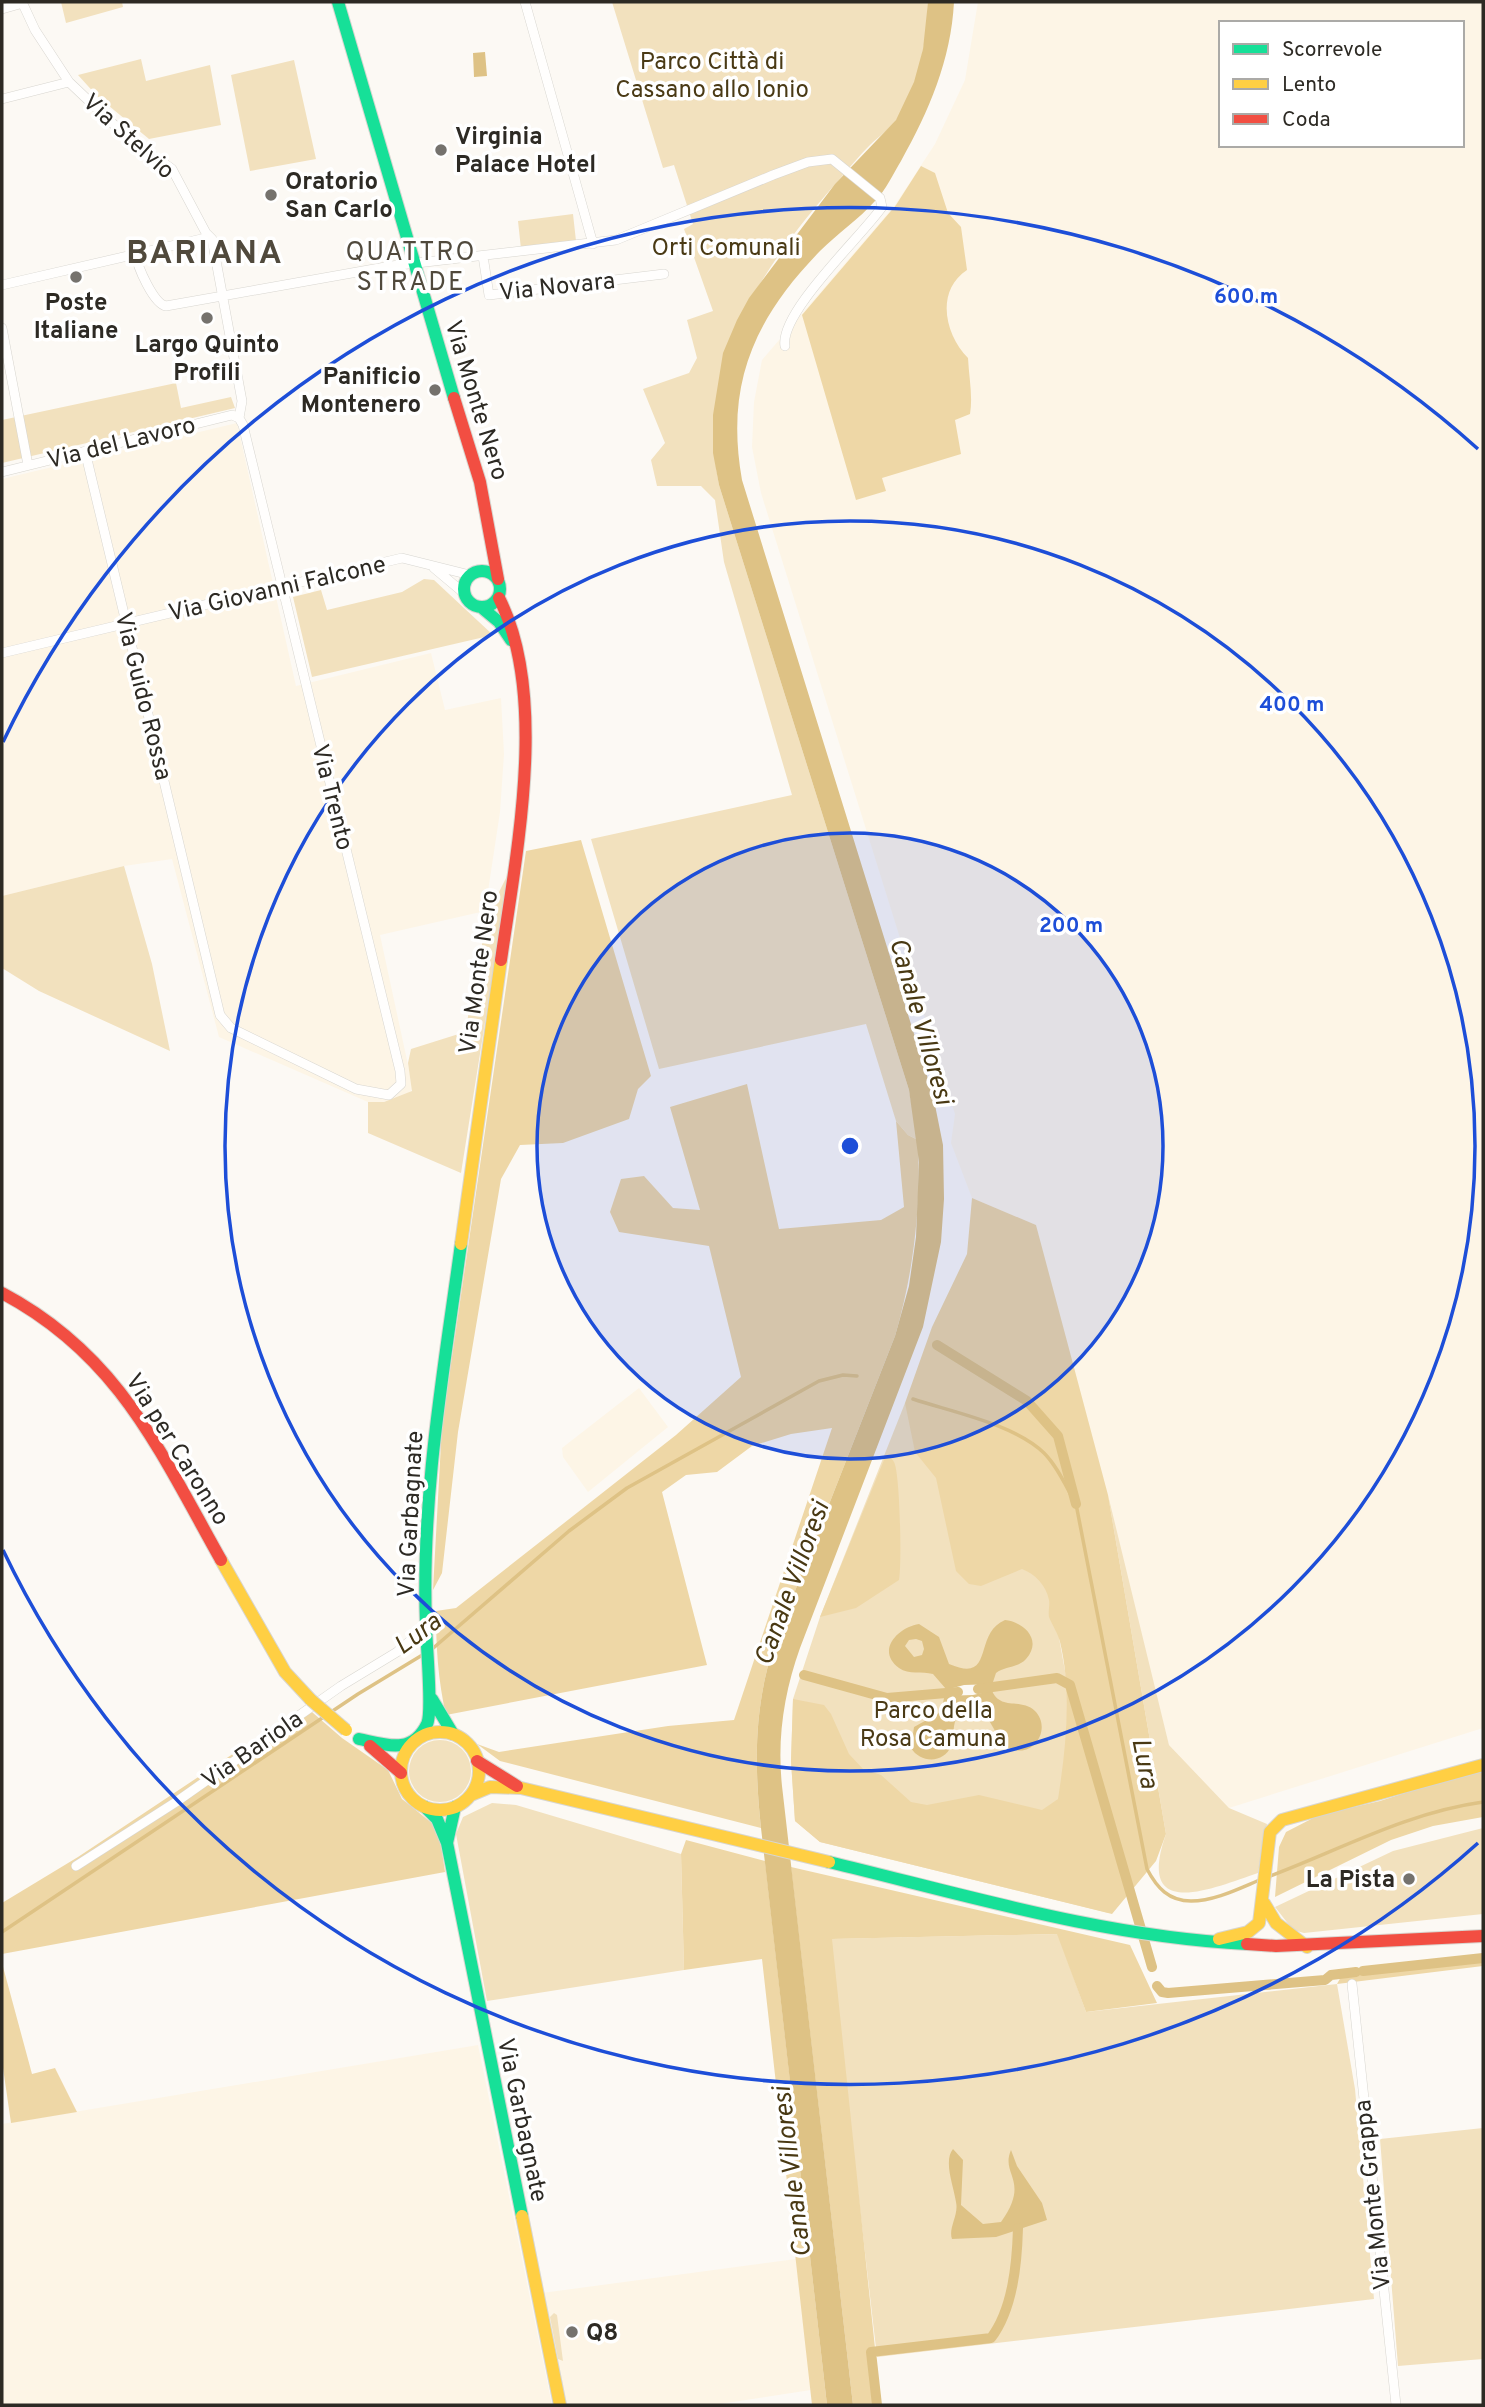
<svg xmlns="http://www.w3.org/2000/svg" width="1485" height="2407" font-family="Overpass,sans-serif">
<rect width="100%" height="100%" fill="#fcf9f4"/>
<path fill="#fdf5e6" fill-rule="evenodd" d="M978,2H1483V1728L1229,1808L1169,1745L1036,1225L972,1198L951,1143L955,1114L761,493L752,447L754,402L762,360L895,205L935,144L965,80ZM1221,23H1462V145H1221Z
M237,423L296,686L431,653L445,710L501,698L504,754L500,812L485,911L380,935L413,1088L409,1094L384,1102H368L219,1037L172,859L124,866L2,896V479Z
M639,1388L668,1427L588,1492L563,1457L562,1448Z
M478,2045L552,2405H2V2124Z
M796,2259L811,2390L713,2405H564L542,2293Z"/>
<path fill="#f2e1be" d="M61,2H122L123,7L66,23Z
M612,2H928C927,41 919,85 897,119C890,129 878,137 870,145C859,156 848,169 838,181C761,268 695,364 719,485L909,1090L918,1140L908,1135L896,1121L866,1024L659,1069L591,839L792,795L724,562L715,500L701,486H657L651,460L665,443L643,389L689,373L697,358L687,320L713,311L684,229L693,224L674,165L663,168Z
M141,59L146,81L210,65L221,125L149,139L97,96L78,75Z
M294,60L316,159L250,171L231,75Z
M573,214L576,241L521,249L518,221Z
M176,383L181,408L231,397L235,408L2,463V420Z
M424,579L434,580L493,635L312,677L293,597L321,590L327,610L402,592Z
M124,866L152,964L170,1051L39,991L2,968V896Z
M509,872L461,1173L368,1133V1102H384L412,1091L408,1063L411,1049L465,1032L488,914Z
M905,1403L1010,1442L1026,1456L1109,1913L820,1842L795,1821L791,1761L793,1699L820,1617Z
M1108,1495L1169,1745L1229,1808L1267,1824L1258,1873C1211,1889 1135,1922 1166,1834Z
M409 1771a31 31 0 1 1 62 0a31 31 0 1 1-62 0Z
M492,1803L516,1805L681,1854L684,1970L487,2001L456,1834L463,1817Z
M1483,1828V1914L1304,1933L1293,1930L1275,1907L1393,1851Z
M1058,1934L1086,2012L1337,1984L1355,2089L1374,2299L877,2357L829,1939Z
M1483,2128V2359L1398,2366L1380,2139Z
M554,2313L557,2315L563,2361L558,2359L550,2317Z"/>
<path fill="#eed7a6" d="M921,166L935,173L948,213L961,227L967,270C935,291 945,335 968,358C969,378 973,396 970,414L955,420L961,454L882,478L886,491L856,500L802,315L896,205Z
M581,840L651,1076L638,1089L629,1119L563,1143L520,1145L501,1179L458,1432L442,1573L433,1590L442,1425L526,851Z
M747,1084L779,1229L881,1220L904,1207L896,1121L908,1135L918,1140C921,1207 914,1271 895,1336L775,1642C754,1705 754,1763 761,1828L500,1761L477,1744L499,1752L668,1726L734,1720L832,1428L791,1434L752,1446L717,1472L686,1475L662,1492L707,1665L446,1715C438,1680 436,1647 436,1611L456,1608L676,1435L741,1377L709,1246L619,1232L610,1212L621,1179L644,1176L673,1208L700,1210L670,1107Z
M972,1198L1036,1225L1108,1495L1166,1834L1156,1861L1112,1914L820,1842L795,1821L791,1761L793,1699L824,1705L831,1714L849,1754L863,1769L881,1775L911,1802L927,1805L979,1795L1042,1810L1058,1799C1066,1748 1072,1692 1060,1642C1058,1633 1052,1625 1049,1617C1048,1611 1050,1605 1049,1600C1046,1585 1035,1574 1022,1569L981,1586L969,1584L956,1571L936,1478L915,1452L905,1403L932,1327L967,1254Z
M886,1455C889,1457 893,1459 894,1462C900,1472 902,1566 899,1580L856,1608L820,1617Z
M305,1706L342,1738L388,1770L402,1799L433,1824L441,1845L445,1872L2,1954V1903L78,1857Z
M1483,1768V1817L1433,1826L1391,1840L1275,1897L1279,1847L1286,1832L1319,1815L1380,1801Z
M686,1840L765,1861L827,2405H812L762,1959L684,1970L681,1854Z
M791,1867L1130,1945L1157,2003L1086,2012L1057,1934L832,1939L881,2405H853Z
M1483,1960V1966L1337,1984L1342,1975Z
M2,1963L32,2074L55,2068L77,2112L11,2123L2,2061Z"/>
<path fill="#dec285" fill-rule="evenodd" d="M928,2H954C951,60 929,111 901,161C893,174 886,190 875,201C859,219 838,233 820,251C754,319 725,384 742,480L933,1095L943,1145L944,1199L941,1242L923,1327L800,1648C784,1693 777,1738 782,1786L853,2405H827L761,1828C754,1763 754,1705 775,1642L895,1336L909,1286L916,1237L919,1162L909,1090L719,485L713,453V415L723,353L737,320L749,298L835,184L896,120L914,82L923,49Z
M485,52L487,76L474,77L473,53Z
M1005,1620C1024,1622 1043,1640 1026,1659C1018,1668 1005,1666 996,1673L991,1688C999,1712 1020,1697 1035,1711C1051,1727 1036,1755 1015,1750C990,1746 993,1690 956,1719C952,1728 955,1737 951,1746C944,1764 920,1763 911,1748L914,1727L941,1712L946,1689L933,1674C922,1671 909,1675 899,1668C875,1650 899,1627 919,1624L939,1637L949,1664C996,1684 972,1634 1005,1620ZM916,1639L922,1641L924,1649L922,1655L914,1657L905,1646L909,1640Z
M953,2149L963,2160L961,2205L983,2224L1001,2222C1031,2180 1000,2175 1011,2150L1017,2166L1042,2203L1047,2220L996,2237L952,2239C948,2228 959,2215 956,2202C954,2187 943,2161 953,2149Z"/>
<path fill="#fcf9f4" d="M995,1684V1690L973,1695L942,1696V1691L964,1685Z"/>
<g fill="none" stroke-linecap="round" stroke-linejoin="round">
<path stroke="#dec285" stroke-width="3.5" d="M913,1399C952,1412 1014,1424 1044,1453C1058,1467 1066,1487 1076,1504L1147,1869C1157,1888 1169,1901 1191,1901C1215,1901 1240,1888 1262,1879C1336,1852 1404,1813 1483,1802
M431,1650L569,1531L627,1488L819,1381L843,1375L857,1376
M2,1932L358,1694L424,1654"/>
<path stroke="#dec285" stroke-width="10" d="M937,1345L1027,1401L1058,1436L1076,1504
M804,1675L887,1698L958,1692
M978,1689L1057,1678L1070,1685L1152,1967
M1363,1971L1483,1958
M1157,1986L1162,1992L1168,1993L1325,1980L1331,1975L1356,1972
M877,2405L871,2352L991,2338C1013,2309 1017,2263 1018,2228"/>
<defs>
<path id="street" d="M22,2L35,30L69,82L127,137L172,169L206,233L212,239L242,401L239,418L243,425L400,1071L401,1084L389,1095L356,1089L231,1028L220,1015L85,451
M525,2L593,244
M2,9L23,3
M2,99L69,82
M136,254C137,267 154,304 166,306L391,266L616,240L773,175L808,162L832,159L880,198L882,207C862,236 779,313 785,346
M483,256L489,295L664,274
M2,285L210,237
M2,328L28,465
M2,472L232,415L239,418
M434,568L465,594
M2,653L402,558L470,575
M76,1866L176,1802L341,1686L397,1652L425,1628
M1352,1984L1396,2405"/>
<path id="fast" d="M338,2L454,398
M464 589a18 18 0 1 1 36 0a18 18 0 1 1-36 0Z
M481,607L499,622L511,640
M432,1699L453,1734
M359,1739C387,1745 412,1755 427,1724C433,1712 426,1642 426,1624C421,1496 444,1369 461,1244
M425,1807L437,1819L447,1843L522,2216
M447,1843L455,1807
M829,1862C966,1895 1104,1937 1247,1944"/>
<path id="slow" d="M461,1244L501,960
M221,1560L285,1672L311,1700
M401 1771a39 39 0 1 1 78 0a39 39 0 1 1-78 0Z
M471,1795L490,1787L521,1788L829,1862
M1264,1903L1276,1923L1307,1947
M1219,1939L1248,1932L1259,1923L1270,1832L1282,1820L1483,1765
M522,2216L560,2405"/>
<path id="jam" d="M454,398L480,482L498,579
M499,598C549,696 516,855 501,960
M2,1293C119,1355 159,1450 221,1560
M370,1746L401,1773
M477,1761L517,1786
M1247,1944L1276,1946L1483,1936"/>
</defs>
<use href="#street" stroke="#d8d6d0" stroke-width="10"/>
<use href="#fast" stroke="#d8d6d0" stroke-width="14"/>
<use href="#slow" stroke="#d8d6d0" stroke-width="14"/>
<use href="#jam" stroke="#d8d6d0" stroke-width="14"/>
<use href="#street" stroke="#fffefd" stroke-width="9"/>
<use href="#fast" stroke="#16e098" stroke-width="12"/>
<use href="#slow" stroke="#ffcf43" stroke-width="12"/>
<use href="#jam" stroke="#f24e42" stroke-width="12"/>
<defs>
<path id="slow-bridge" d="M311,1700L346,1730"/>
</defs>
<use href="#slow-bridge" stroke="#d8d6d0" stroke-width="14" stroke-linecap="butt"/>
<use href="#slow-bridge" stroke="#ffcf43" stroke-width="12"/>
</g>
<circle cx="850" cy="1146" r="313" fill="#1d4ed8" fill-opacity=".12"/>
<g fill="none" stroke="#1d4ed8" stroke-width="3.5">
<circle cx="850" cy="1146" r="313"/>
<circle cx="850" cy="1146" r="625"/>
<path d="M1478 1843A938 938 0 0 1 3 1550M3 742A938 938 0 0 1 1478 449"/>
</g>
<g fill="#75726d" stroke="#fff" stroke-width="2.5">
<circle cx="441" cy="150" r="7"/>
<circle cx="271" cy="195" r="7"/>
<circle cx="76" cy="277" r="7"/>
<circle cx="207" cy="318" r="7"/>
<circle cx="435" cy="390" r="7"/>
<circle cx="1409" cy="1879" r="7"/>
<circle cx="572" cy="2332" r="7"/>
</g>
<g text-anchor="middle" stroke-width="7" stroke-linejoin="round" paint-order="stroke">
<g font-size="24" fill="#4a3a15" stroke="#fff">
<text x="712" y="69">Parco Città di<tspan x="712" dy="28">Cassano allo Ionio</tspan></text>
<text x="726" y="255">Orti Comunali</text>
<text x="933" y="1718">Parco della<tspan x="933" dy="28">Rosa Camuna</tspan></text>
</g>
<g font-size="24" fill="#2d2a24" stroke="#fff">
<text transform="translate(129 136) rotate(42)" y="8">Via Stelvio</text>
<text transform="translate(557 286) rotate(-6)" y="8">Via Novara</text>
<text transform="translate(477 400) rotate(73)" y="8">Via Monte Nero</text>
<text transform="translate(121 442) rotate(-14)" y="8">Via del Lavoro</text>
<text transform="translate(277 588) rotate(-13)" y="8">Via Giovanni Falcone</text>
<text transform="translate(144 696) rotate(76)" y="8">Via Guido Rossa</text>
<text transform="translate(333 797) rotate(76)" y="8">Via Trento</text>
<text transform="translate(478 972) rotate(-82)" y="8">Via Monte Nero</text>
<text transform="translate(178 1449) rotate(58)" y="8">Via per Caronno</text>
<text transform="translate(410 1514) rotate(-87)" y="8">Via Garbagnate</text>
<text transform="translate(252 1749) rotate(-35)" y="8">Via Bariola</text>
<text transform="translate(523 2120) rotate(78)" y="8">Via Garbagnate</text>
<text transform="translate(1372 2195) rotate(-96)" y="8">Via Monte Grappa</text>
</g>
<g font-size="24" font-weight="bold" fill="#2d2a24" stroke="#fff" text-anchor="start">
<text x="455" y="144">Virginia<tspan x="455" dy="28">Palace Hotel</tspan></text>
<text x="285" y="189">Oratorio<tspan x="285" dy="28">San Carlo</tspan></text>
<text x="76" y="310" text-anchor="middle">Poste<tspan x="76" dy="28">Italiane</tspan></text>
<text x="207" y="352" text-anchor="middle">Largo Quinto<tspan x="207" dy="28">Profili</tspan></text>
<text x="421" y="384" text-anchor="end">Panificio<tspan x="421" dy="28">Montenero</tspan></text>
<text x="1395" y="1887" text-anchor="end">La Pista</text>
<text x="586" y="2340">Q8</text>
</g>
<g font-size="26" letter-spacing="2" fill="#50493c" stroke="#fff">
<text x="411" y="260">QUATTRO<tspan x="411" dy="30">STRADE</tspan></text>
</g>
<g font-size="26" font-style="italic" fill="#493913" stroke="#fff">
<text transform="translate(922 1021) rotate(74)" y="9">Canale Villoresi</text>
<text transform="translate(791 1583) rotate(-70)" y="9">Canale Villoresi</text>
<text transform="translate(417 1633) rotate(-37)" y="9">Lura</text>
<text transform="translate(1146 1763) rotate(79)" y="9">Lura</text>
<text transform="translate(791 2172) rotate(-97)" y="9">Canale Villoresi</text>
</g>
<g font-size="32" font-weight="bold" letter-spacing="2" fill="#50493c" stroke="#fff">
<text x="205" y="263">BARIANA</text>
</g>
</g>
<circle cx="850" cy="1146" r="10" fill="#1d4ed8" stroke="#fff" stroke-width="3.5"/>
<g font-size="21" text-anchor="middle" font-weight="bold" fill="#1d4ed8" stroke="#fff" stroke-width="7" stroke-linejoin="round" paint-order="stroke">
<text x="1246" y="303">600 m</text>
<text x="1292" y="711">400 m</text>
<text x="1071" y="932">200 m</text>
</g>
<rect width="1485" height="2407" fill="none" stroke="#2d2a24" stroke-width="7"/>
<rect x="1219" y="21" width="245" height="126" fill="#ffffff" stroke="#abaaa7" stroke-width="2"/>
<rect x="1233" y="44" width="35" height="10" fill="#16e098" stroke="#abaaa7" stroke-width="2"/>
<text x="1282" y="56" font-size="21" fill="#2d2a24">Scorrevole</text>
<rect x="1233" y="79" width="35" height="10" fill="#ffcf43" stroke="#abaaa7" stroke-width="2"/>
<text x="1282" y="91" font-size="21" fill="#2d2a24">Lento</text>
<rect x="1233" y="114" width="35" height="10" fill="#f24e42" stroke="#abaaa7" stroke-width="2"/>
<text x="1282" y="126" font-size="21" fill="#2d2a24">Coda</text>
</svg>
